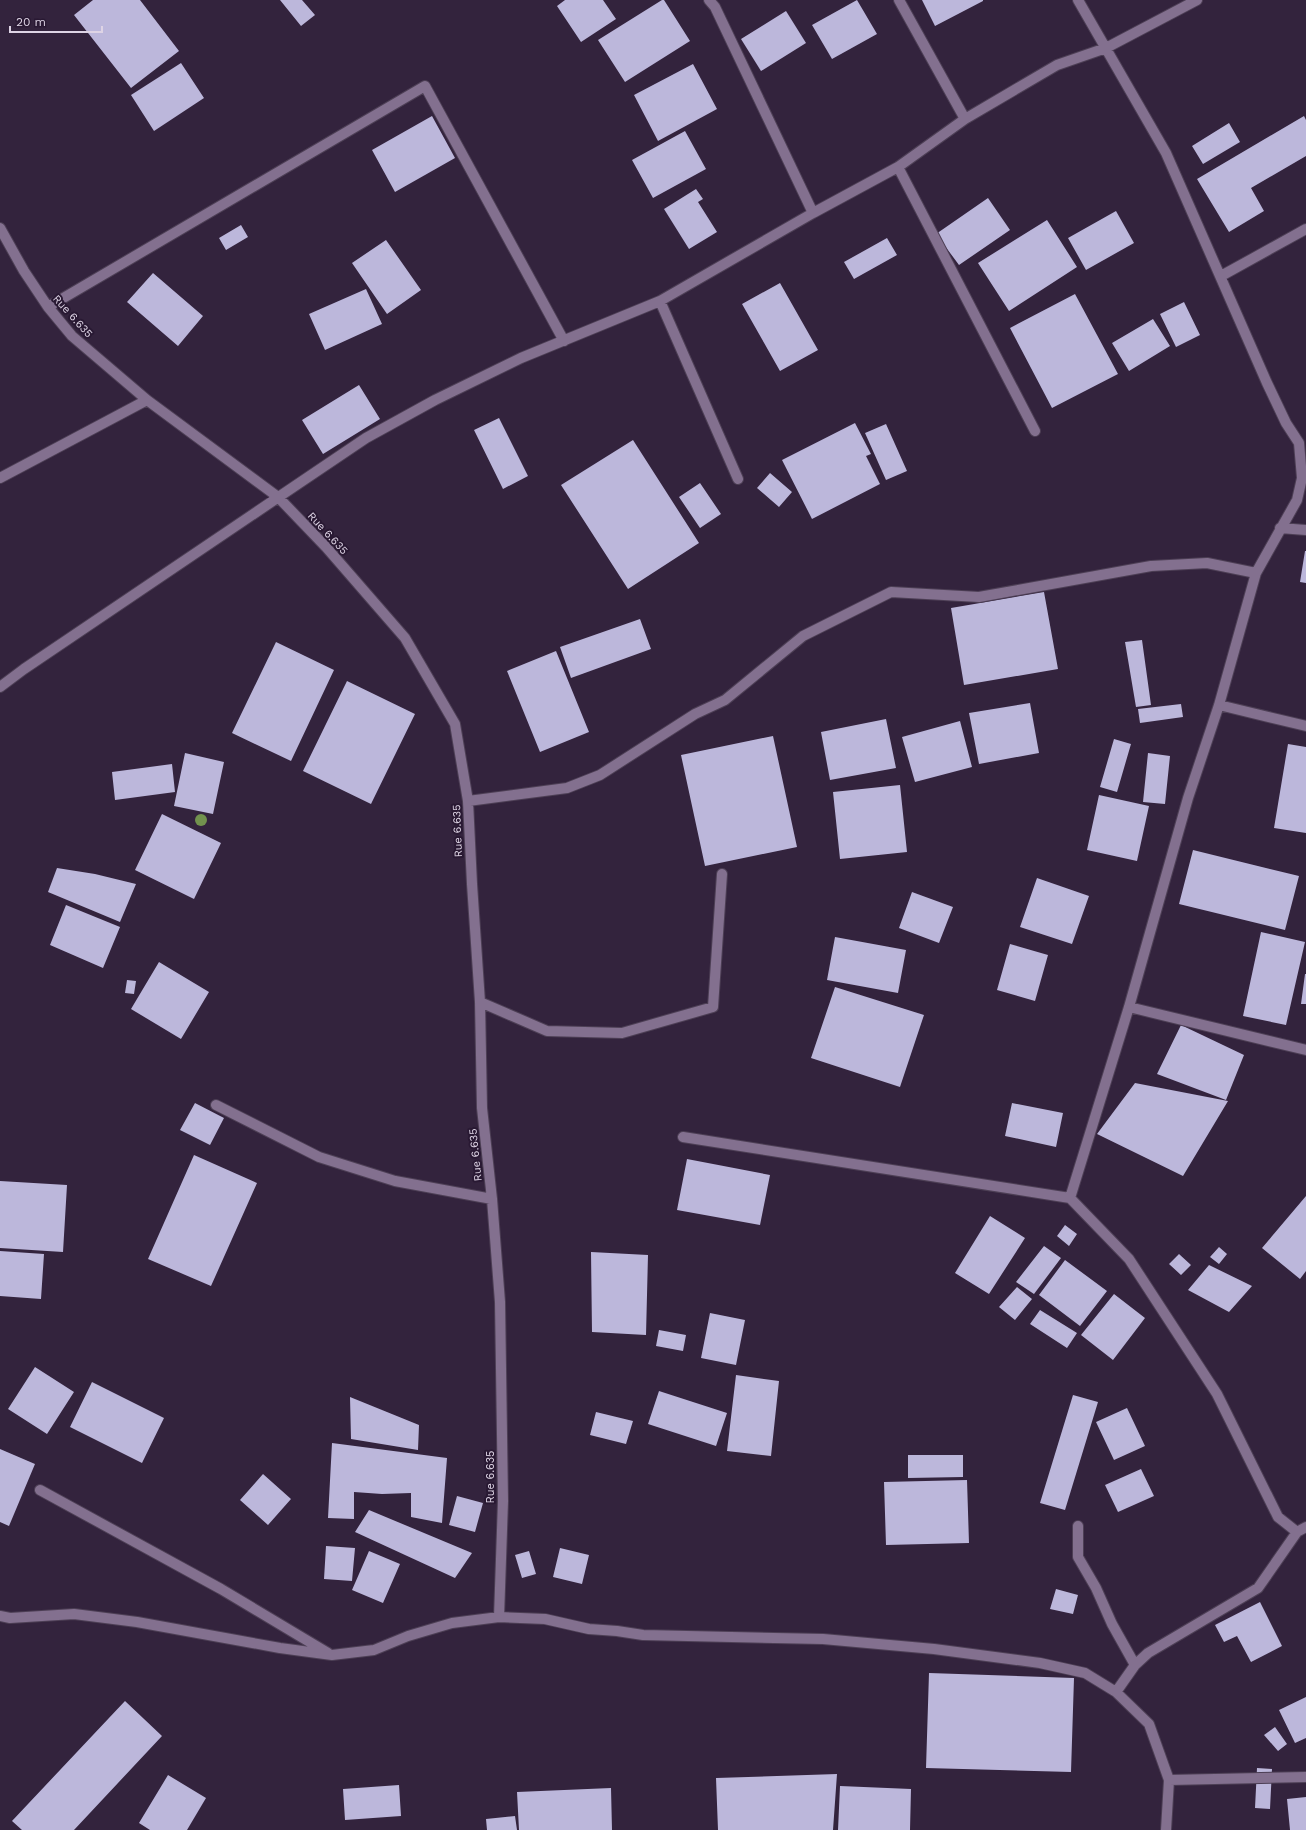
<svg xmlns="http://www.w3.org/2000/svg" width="1306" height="1830" font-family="'Work Sans',sans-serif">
<rect width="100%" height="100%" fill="#33233d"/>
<path fill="#bcb7db" d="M93,0H140L179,51L131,88L74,15Z
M280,0H302L315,15L301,26Z
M565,0H603L616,19L581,42L557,6Z
M662,0H664L690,41L625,82L598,40Z
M857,0L877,34L832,59L812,25Z
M922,0H983V1L935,26Z
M786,11L806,43L761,71L741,39Z
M181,63L204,98L154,131L131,95Z
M693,64L717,109L658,141L634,95Z
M432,116L455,158L395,192L372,150Z
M1304,116L1306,120V156L1251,188L1264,211L1229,232L1197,179Z
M1229,123L1240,142L1203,164L1192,146Z
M685,131L706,169L653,198L632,160Z
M696,189L703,199L698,202L717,232L689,249L664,209Z
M988,198L1010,230L959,265L936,234Z
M1116,211L1134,243L1086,270L1068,238Z
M1047,220L1077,267L1009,311L978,263Z
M241,225L248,237L226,250L219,238Z
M887,238L897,255L854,279L844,262Z
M386,240L421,290L387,314L352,263Z
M153,273L203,316L178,346L127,302Z
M780,283L818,350L780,371L742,304Z
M366,289L382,324L325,350L309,314Z
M1075,294L1118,374L1052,408L1010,328Z
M1184,302L1200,335L1176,347L1160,314Z
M1153,319L1170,346L1129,371L1112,343Z
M359,385L380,419L323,454L302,420Z
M499,418L528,476L503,489L474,430Z
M855,423L871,454L866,456L880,484L812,519L782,460Z
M886,424L907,471L886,480L865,433Z
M633,440L699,543L628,589L561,485Z
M770,473L792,492L779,507L757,488Z
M700,483L721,514L700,528L679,497Z
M1305,551H1306V583L1300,582Z
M1044,592L1058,669L964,685L951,608Z
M640,619L651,649L571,678L560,647Z
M1142,640L1151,705L1136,707L1125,642Z
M276,642L334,670L291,761L232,733Z
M556,651L589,732L540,752L507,671Z
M347,681L415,714L371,804L303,771Z
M1030,703L1039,753L979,764L969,713Z
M1181,704L1183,717L1140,723L1138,709Z
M886,719L896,768L830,780L821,732Z
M960,721L972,767L915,782L902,737Z
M773,736L797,847L705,866L681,755Z
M1114,739L1131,744L1117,792L1100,787Z
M1288,744L1306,747V833L1274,828Z
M185,753L224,762L213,814L174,806Z
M1148,753L1170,756L1165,804L1143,802Z
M172,764L175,792L115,800L112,772Z
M900,785L907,852L840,859L833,792Z
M1099,795L1149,806L1137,861L1087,850Z
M162,814L221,843L194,899L135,870Z
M1193,850L1299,876L1285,930L1179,904Z
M57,868L95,874L136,884L120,922L48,892Z
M1037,878L1089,896L1072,944L1020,927Z
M912,892L953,907L939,943L899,928Z
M66,905L120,927L103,968L50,945Z
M1261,932L1305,942L1286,1025L1243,1016Z
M835,937L906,950L898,993L827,980Z
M1010,944L1048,955L1035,1001L997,990Z
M159,962L209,992L181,1039L131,1009Z
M1305,974H1306V1004H1301Z
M127,980L136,981L134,994L125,993Z
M835,987L924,1015L900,1087L811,1058Z
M1181,1025L1244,1055L1226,1100L1157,1074Z
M1135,1083L1228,1101L1183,1176L1097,1134Z
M195,1103L224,1118L210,1145L180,1130Z
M1012,1103L1063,1113L1056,1147L1005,1136Z
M194,1155L257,1183L211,1286L148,1259Z
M687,1159L770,1175L760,1225L677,1210Z
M0,1181L67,1185L63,1252L0,1248Z
M1306,1196V1271L1300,1279L1262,1248Z
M990,1216L1025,1238L989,1294L955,1273Z
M1065,1225L1077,1234L1069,1246L1057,1236Z
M1044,1246L1061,1258L1034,1294L1016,1282Z
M1219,1247L1227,1254L1219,1264L1210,1257Z
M0,1251L44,1254L41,1299L0,1296Z
M591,1252L648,1255L646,1335L592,1332Z
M1179,1254L1191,1265L1181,1275L1169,1264Z
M1065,1260L1107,1291L1080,1326L1039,1295Z
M1209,1265L1252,1286L1229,1312L1188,1290Z
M1017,1287L1032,1299L1015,1320L999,1307Z
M1114,1294L1145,1318L1113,1360L1081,1335Z
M1040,1310L1077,1333L1067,1348L1030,1324Z
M710,1313L745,1320L736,1365L701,1358Z
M659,1330L686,1335L683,1351L656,1346Z
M35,1367L74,1392L47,1434L8,1409Z
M736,1375L779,1381L771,1456L727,1451Z
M92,1382L164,1418L142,1463L70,1427Z
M659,1391L727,1413L716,1446L648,1424Z
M1073,1395L1098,1402L1065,1510L1040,1503Z
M350,1397L419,1425L418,1450L351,1439Z
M1127,1408L1145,1446L1114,1460L1096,1422Z
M596,1412L633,1421L626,1444L590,1435Z
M332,1443L447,1458L442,1523L411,1517V1493L382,1494L354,1492V1519L328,1518Z
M0,1449L35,1464L9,1526L0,1522Z
M908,1455H963V1477L908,1478Z
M1141,1469L1154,1496L1118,1512L1105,1485Z
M263,1474L291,1499L268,1525L240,1500Z
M967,1480L969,1543L886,1545L884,1482Z
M457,1496L483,1503L475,1532L449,1525Z
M369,1510L472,1553L455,1578L355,1532Z
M326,1546L355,1548L352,1581L324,1579Z
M560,1548L589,1555L582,1584L553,1577Z
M369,1551L400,1564L383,1603L352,1590Z
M529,1551L536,1574L522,1578L515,1555Z
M1056,1589L1078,1595L1073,1614L1050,1609Z
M1260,1602L1282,1646L1251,1662L1237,1636L1224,1642L1215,1625Z
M929,1673L1074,1678L1071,1772L926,1768Z
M1306,1697V1738L1295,1743L1279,1710Z
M125,1701L162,1736L74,1830H22L12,1821Z
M1275,1727L1287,1744L1278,1751L1264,1735Z
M1257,1768L1272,1769L1270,1809L1255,1808Z
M837,1774L833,1830H718L716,1778Z
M168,1775L206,1798L187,1830H150L139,1823Z
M399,1785L401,1816L345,1820L343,1789Z
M840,1786L911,1789L910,1830H838Z
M611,1788L612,1830H519L517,1792Z
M1306,1797V1830H1290L1287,1799Z
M515,1816L517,1830H487L486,1819Z"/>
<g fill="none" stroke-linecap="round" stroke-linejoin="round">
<defs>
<path id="minor" d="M709,0L715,7L813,213
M899,0L965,119
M898,167L1035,431
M0,228L24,271L48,307L72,336L147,400L278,497L326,547L405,638L455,724L468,801L472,884L480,1002L482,1108L492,1199L500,1302L503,1501L499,1617
M1221,276L1306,229
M660,301L738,479
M48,307L425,86L564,341
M0,478L147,400
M1280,528L1306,530
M0,687L24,669L366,438L435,400L521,358L660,301L813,213L898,167L965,119L1057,65L1106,48L1197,0
M1219,705L1306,726
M468,801L567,788L600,775L695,714L725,700L803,636L891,592L979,597L1151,566L1207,563L1256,573
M480,1002L547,1031L622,1033L713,1007L722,874
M1129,1007L1306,1050
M216,1105L319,1157L395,1181L492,1199
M683,1137L1070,1198L1129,1259L1217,1394L1278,1517L1297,1532
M1070,1198L1129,1007L1188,798L1219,705L1256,573L1297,500L1302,478L1299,443L1286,423L1267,383L1166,153L1078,0
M40,1490L221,1589L328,1653
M1078,1526V1557L1096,1588L1112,1624L1135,1665
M0,1616L10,1618L74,1614L137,1622L280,1648L332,1655L374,1650L408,1636L452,1623L499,1617L545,1619L589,1629L617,1631L643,1635L823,1639L934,1649L1040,1663L1085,1673L1116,1692L1149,1724L1169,1780L1306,1777
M1116,1692L1135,1665L1148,1653L1258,1588L1297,1532L1306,1527
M1166,1830L1169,1780"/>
</defs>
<use href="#minor" stroke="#4d3f55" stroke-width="12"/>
<use href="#minor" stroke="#83708f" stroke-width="10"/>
</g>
<circle fill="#72924e" cx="201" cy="820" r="6"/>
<g text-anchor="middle" stroke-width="4" stroke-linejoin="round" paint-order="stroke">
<g font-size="11" fill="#ded4e5" stroke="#291933">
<text transform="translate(73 316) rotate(48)" y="4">Rue 6.635</text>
<text transform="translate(328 533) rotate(47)" y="4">Rue 6.635</text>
<text transform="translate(457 831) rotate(-92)" y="4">Rue 6.635</text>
<text transform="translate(475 1155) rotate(-96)" y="4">Rue 6.635</text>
<text transform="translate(490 1477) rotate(-90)" y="4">Rue 6.635</text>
</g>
</g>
<path d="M10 26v6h92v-6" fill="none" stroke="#ded4e5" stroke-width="2"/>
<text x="16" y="26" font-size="12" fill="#ded4e5" stroke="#291933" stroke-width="3" paint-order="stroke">20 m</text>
</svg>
